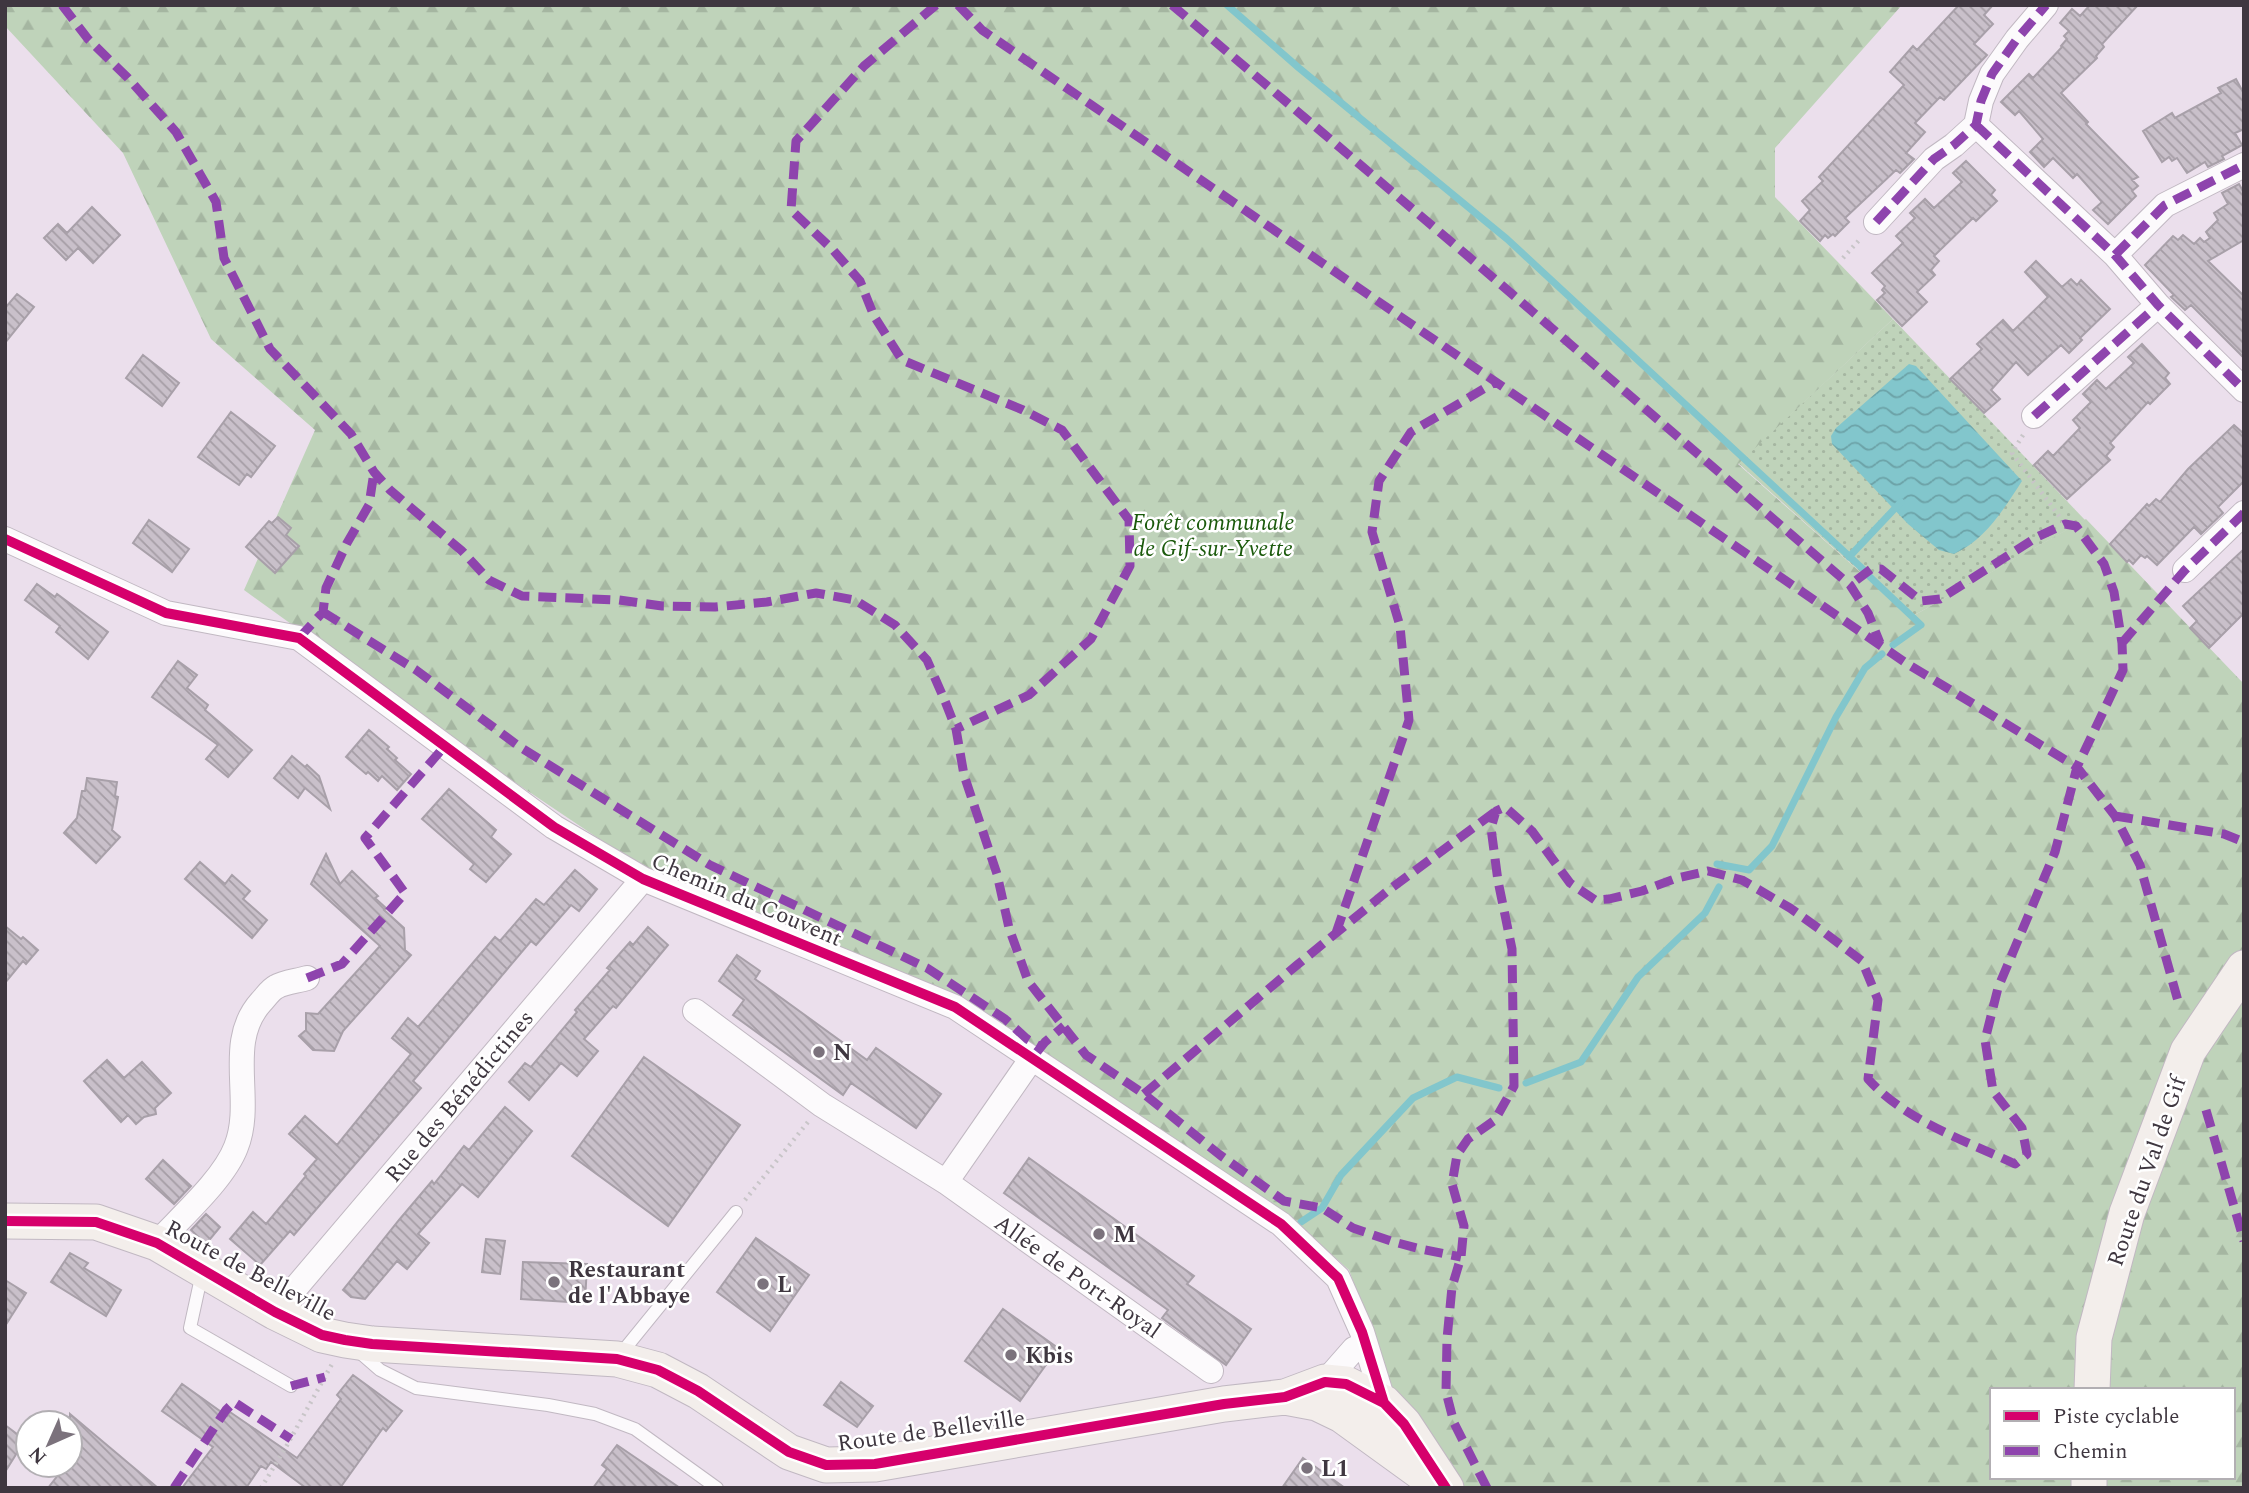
<svg xmlns="http://www.w3.org/2000/svg" width="2249" height="1493" font-family="Spectral,serif">
<defs>
<pattern id="grass-dots" width="8" height="8" patternUnits="userSpaceOnUse" patternTransform="scale(1.75)"><rect width="8" height="8" fill="#bfd3ba"/><path d="M2 2h.1M6 6h.1" fill="none" stroke="#a5b6a1" stroke-width="1.8" stroke-linecap="round"/></pattern>
<pattern id="forest-firs" width="22" height="20" patternUnits="userSpaceOnUse" patternTransform="scale(1.75)"><rect width="22" height="20" fill="#bfd3ba"/><path d="M5 1l3.5 6h-7zM16 11l3.5 6h-7z" fill="#a5b6a1"/></pattern>
<pattern id="water-waves" width="16" height="10" patternUnits="userSpaceOnUse" patternTransform="scale(1.75)"><rect width="16" height="10" fill="#82c6cc"/><path d="M0 5q4-4 8 0t8 0" fill="none" stroke="#6ca2a7"/></pattern>
<pattern id="building-back-hatch" width="6" height="6" patternUnits="userSpaceOnUse" patternTransform="scale(1.75)"><rect width="6" height="6" fill="#c9c0ca"/><path d="M-1 5l2 2M0 0l6 6M5-1l2 2" fill="none" stroke="#a59da5"/></pattern>
</defs>
<rect width="100%" height="100%" fill="#ebdfec"/>
<path fill="url(#grass-dots)" d="M1893,319L2085,520L1911,617L1738,463Z"/>
<path fill="url(#forest-firs)" fill-rule="evenodd" d="M5,5H1902L1775,148V197L1893,319L1738,464L1911,617L2086,519L2244,684V1488H1463L1395,1394L1349,1270L1286,1214L1077,1080L647,871L459,745L244,590L315,430L211,339L123,153L5,26ZM1992,1390H2233V1477H1992Z"/>
<path fill="url(#water-waves)" d="M1909,364L1916,366L2022,481C2003,510 1986,539 1954,554L1939,550L1908,524L1832,444L1831,436L1836,428Z"/>
<g fill="none" stroke-linecap="round" stroke-linejoin="round">
<path stroke="#82c6cc" stroke-width="7" d="M1227,5L1299,68L1507,239L1863,569
M1849,557L1901,502
M1869,576L1921,625L1893,645
M1717,864L1749,870L1772,846L1836,717L1865,668L1882,654
M1526,1083L1581,1062L1638,977L1705,913L1719,887
M1301,1222L1322,1208L1341,1175L1413,1098L1457,1077L1499,1088"/>
</g>
<path fill="url(#building-back-hatch)" stroke="#a8a0a9" stroke-width="2" d="M1959,5H1993L1984,15L1993,24L1974,44L1987,55L1944,100L1940,97L1915,123L1925,132L1906,153L1914,159L1900,173L1896,170L1845,218L1849,222L1835,236L1833,234L1828,238L1825,235L1820,241L1800,221L1810,210L1802,201L1823,181L1819,177L1904,85L1890,72L1913,46L1917,50Z
M2090,5H2138L2102,44L2104,47L2096,56L2097,58L2061,93L2088,122L2086,124L2138,177L2132,180L2138,186L2132,191L2136,196L2108,224L2093,210L2102,202L2077,174L2073,178L2053,158L2044,167L2030,152L2043,139L2019,111L2015,115L2001,102L2029,74L2033,78L2062,47L2061,46L2067,39L2064,36L2069,31L2060,23L2072,9L2080,16Z
M2236,79L2244,94V129L2235,133L2242,145L2222,156L2224,159L2208,167L2205,162L2187,173L2177,158L2172,161L2169,157L2162,162L2143,131L2172,113L2175,118L2221,93L2218,88Z
M1966,161L1995,190L1991,195L1997,201L1976,221L1973,218L1934,256L1939,261L1931,270L1935,275L1917,292L1927,302L1902,326L1877,300L1885,293L1882,290L1885,286L1872,273L1903,243L1896,236L1915,218L1910,213L1925,199L1934,208L1962,182L1953,173Z
M2239,184L2244,193V240L2208,261L2244,296V358L2191,305L2185,310L2171,297L2174,295L2145,265L2173,236L2178,240L2183,235L2194,244L2200,238L2204,242L2210,238L2206,232L2218,220L2214,213L2228,204L2222,193Z
M92,207L120,235L93,263L78,248L66,260L44,238L58,224L67,233Z
M2036,261L2062,287L2071,279L2077,285L2081,280L2110,309L2080,338L2082,340L2069,353L2061,345L2028,375L2016,362L1991,390L2000,399L1984,413L1950,379L1982,349L1977,344L2003,320L2013,331L2048,297L2025,272Z
M17,294L34,307L5,343V308Z
M2142,344L2169,373L2165,378L2170,384L2150,404L2148,402L2110,443L2114,447L2106,456L2110,460L2067,499L2034,465L2048,451L2053,456L2080,428L2073,420L2091,402L2083,394L2097,380L2106,389L2134,363L2128,357Z
M143,355L179,383L162,406L126,378Z
M231,412L275,446L251,477L247,474L239,485L198,457Z
M2234,425L2244,434V481L2218,507L2223,513L2201,534L2194,527L2157,565L2147,556L2145,558L2141,555L2133,564L2129,560L2127,562L2110,544L2147,504L2149,506L2156,499L2160,502L2188,469Z
M278,517L291,528L286,535L299,546L275,573L246,547L269,521L272,523Z
M149,520L189,549L172,572L133,543Z
M2244,549V613L2209,648L2190,628L2197,621L2183,606Z
M37,584L55,597L57,594L108,632L88,659L56,632L60,626L25,600Z
M178,661L197,675L187,688L208,705L205,710L252,750L228,777L206,759L218,745L152,697Z
M369,730L389,747L387,749L397,758L395,760L411,774L397,790L382,776L378,781L368,772L366,774L346,757Z
M292,756L305,767L307,765L319,776L330,809L305,788L298,798L274,778Z
M87,778L117,782L115,796L118,797L112,830L120,837L96,863L64,833L77,818L82,791H85Z
M449,789L496,830L491,837L511,854L486,882L470,869L474,864L422,819Z
M326,854L340,884L352,871L378,896L375,898L386,908L384,910L404,928L405,950L411,955L343,1031L334,1051L313,1050L299,1036L306,1030V1013L318,1014L380,946L311,884Z
M200,862L225,884L232,875L250,891L243,899L267,920L252,938L185,879Z
M575,870L597,889L579,911L571,905L536,945L531,941L413,1081L421,1088L294,1235L290,1231L260,1265L230,1239L253,1212L266,1224L306,1176L304,1174L317,1159L289,1134L305,1116L337,1145L411,1054L392,1038L408,1018L418,1027L495,937L500,941L536,899L544,905Z
M5,926L21,939L23,937L38,950L26,964L23,961L5,983Z
M648,927L668,945L616,1008L613,1006L584,1039L598,1051L577,1076L561,1063L529,1100L509,1082L525,1063L531,1067L577,1012L575,1010L610,970L607,968L630,942L633,945Z
M737,955L760,971L755,979L867,1060L876,1048L941,1094L916,1128L851,1083L843,1095L733,1015L744,1000L719,981Z
M644,1057L740,1125L668,1226L572,1156Z
M107,1060L124,1078L142,1062L171,1093L155,1108L156,1114L144,1117L136,1124L128,1115L121,1122L84,1081Z
M505,1107L532,1131L478,1197L462,1184L418,1234L429,1243L407,1269L397,1261L365,1299L351,1297L343,1290L399,1220L432,1181L434,1184L464,1146L469,1150Z
M1029,1158L1194,1276L1187,1284L1251,1329L1226,1365L1162,1318L1168,1310L1004,1193Z
M163,1160L191,1186L174,1204L146,1179Z
M206,1214L220,1227L206,1244L191,1230Z
M756,1238L809,1275L770,1331L717,1292Z
M486,1239L505,1241L500,1274L482,1272Z
M70,1253L88,1263L84,1268L121,1290L106,1316L51,1282Z
M523,1262L587,1264L585,1303L521,1299Z
M5,1280L26,1293L5,1326Z
M1003,1309L1058,1348L1020,1401L965,1361Z
M353,1375L402,1411L386,1431L383,1428L340,1488H306L271,1462L266,1469L261,1466L246,1488H182L213,1447L162,1411L182,1384L227,1416L230,1412L297,1458L341,1399L337,1395Z
M841,1382L873,1406L857,1427L824,1405Z
M70,1414L158,1488H48L66,1465H70Z
M5,1425L25,1440L5,1472Z
M617,1445L680,1488H593L607,1469L602,1465Z
M1303,1458L1345,1488H1282Z"/>
<g fill="none" stroke-linecap="round" stroke-linejoin="round">
<defs>
<path id="lane" d="M202,1273L190,1328L291,1386
M357,1350L380,1370L416,1388L548,1405L595,1414L635,1429L717,1488
M619,1356L736,1212"/>
<path id="street" d="M1976,125L2115,255L2158,305L2244,390
M1876,222L1934,159L1954,145L1976,125L1981,101L1992,74L2017,39L2046,5
M2115,255L2165,205L2244,165
M2034,416L2158,305
M5,539L166,613L299,638L554,827L643,879L955,1007L1281,1224L1338,1278L1362,1332L1384,1403
M2185,570L2244,513
M695,1011L822,1105L946,1182L1211,1371
M946,1182L1032,1058
M157,1243C181,1217 224,1179 236,1147C255,1100 224,1043 261,1002C265,998 270,990 276,987C284,982 298,981 307,978
M275,1312L643,879
M1325,1382L1354,1349"/>
<path id="secondary" d="M5,1221L96,1222L157,1243L275,1312L322,1335L345,1340L372,1344L617,1359L658,1370L698,1391L789,1452L826,1465L875,1464L1224,1404L1285,1397L1325,1382L1346,1384L1384,1403L1404,1424L1446,1488
M2092,1390L2094,1338L2127,1213L2188,1051L2244,968
M1285,1397L1317,1403L1342,1415L1429,1478
M2089,1488V1477"/>
</defs>
<use href="#lane" stroke="#c1b8c2" stroke-width="14"/>
<use href="#street" stroke="#c1b8c2" stroke-width="26"/>
<use href="#secondary" stroke="#c1b8c2" stroke-width="37"/>
<path stroke="#c8c5c8" stroke-width="4.5" stroke-dasharray="2 5" stroke-linecap="butt" d="M1843,258L1861,238
M2023,435L2012,453L2065,524
M745,1200L808,1122
M261,1488L286,1447L332,1364"/>
<use href="#lane" stroke="#fcfafc" stroke-width="12"/>
<use href="#street" stroke="#fcfafc" stroke-width="24"/>
<use href="#secondary" stroke="#f3eeeb" stroke-width="35"/>
<path stroke="#8e44ad" stroke-width="9" stroke-dasharray="18 9" stroke-linecap="butt" d="M62,5L88,39L128,78L176,132L216,202L224,258L270,349L351,434L374,472L390,490L462,551L489,580L522,596L619,600L662,606L715,607L767,602L816,593L855,600L895,625L927,660L945,701L956,729L964,775L997,874L1009,928L1028,981L1086,1055L1144,1094L1220,1155L1284,1201L1322,1208L1353,1228L1394,1242L1421,1249L1461,1257
M936,5L864,66L796,141L791,210L833,250L860,281L874,316L902,360L1023,410L1062,430L1129,520L1130,566L1091,639L1029,695L956,729
M958,5L982,30L1906,663L2077,767L2115,816L2140,865L2178,1001
M1172,5L1469,257L1850,585L1868,613L1880,643
M1976,125L2115,255L2158,305L2244,390
M1876,222L1934,159L1954,145L1976,125L1981,101L1992,74L2017,39L2046,5
M2115,255L2165,205L2244,165
M2034,416L2158,305
M323,612L416,670L520,747L710,865L927,968L1005,1019L1027,1039L1041,1047
M299,638L323,612L326,588L347,543L369,505L374,472
M2122,643L2185,570L2244,513
M2115,816L2224,834L2244,842
M1336,933L1409,720L1400,626L1372,532L1379,481L1411,432L1497,381
M307,978L342,964L405,893L365,838L444,747
M1037,1052L1045,1042L1064,1026
M1144,1094L1297,965L1390,889L1496,811
M2206,1110L2244,1241
M291,1386L325,1377
M174,1488L226,1410L234,1402L291,1439
M1487,1488L1454,1423L1446,1392L1447,1339L1452,1287L1461,1257L1464,1226L1452,1184L1457,1155L1468,1139L1495,1120L1514,1086L1512,949L1498,881L1491,828L1496,811L1505,807L1532,831L1570,883L1595,900L1609,899L1642,891L1677,878L1708,871L1742,880L1790,908L1825,933L1862,961L1878,1000L1868,1079C1906,1121 1964,1140 2015,1164L2027,1154L2022,1128L1993,1091L1985,1040L1998,988L2055,852L2077,767L2123,670L2122,643L2114,592L2104,564L2076,526L2065,524L2037,537L1940,599L1921,601L1881,569H1871L1850,585"/>
<defs>
<path id="cycleway" d="M5,539L166,613L299,638L554,827L643,879L955,1007L1281,1224L1338,1278L1362,1332L1384,1403
M5,1221L96,1222L157,1243L275,1312L322,1335L345,1340L372,1344L617,1359L658,1370L698,1391L789,1452L826,1465L875,1464L1224,1404L1285,1397L1325,1382L1346,1384L1384,1403L1404,1424L1446,1488"/>
</defs>
<use href="#cycleway" stroke="#fff" stroke-width="15"/>
<use href="#cycleway" stroke="#d6006c" stroke-width="10"/>
</g>
<g fill="#7b727c" stroke="#fff" stroke-width="2.5">
<circle cx="819" cy="1052" r="7"/>
<circle cx="1099" cy="1234" r="7"/>
<circle cx="554" cy="1282" r="7"/>
<circle cx="763" cy="1284" r="7"/>
<circle cx="1011" cy="1355" r="7"/>
<circle cx="1307" cy="1468" r="7"/>
</g>
<g text-anchor="middle" stroke-width="5" stroke-linejoin="round" paint-order="stroke">
<g font-size="23" font-style="italic" fill="#1b5a0c" stroke="#fff">
<text x="1213" y="530">Forêt communale<tspan x="1213" dy="26">de Gif-sur-Yvette</tspan></text>
</g>
<g font-size="23" fill="#3f3740" stroke="#fff">
<text transform="translate(747 899) rotate(23)" y="8">Chemin du Couvent</text>
<text transform="translate(459 1096) rotate(-50)" y="8">Rue des Bénédictines</text>
<text transform="translate(2146 1171) rotate(-71)" y="8">Route du Val de Gif</text>
<text transform="translate(251 1270) rotate(28)" y="8">Route de Belleville</text>
<text transform="translate(1078 1276) rotate(35)" y="8">Allée de Port-Royal</text>
<text transform="translate(931 1430) rotate(-8)" y="8">Route de Belleville</text>
</g>
<g font-size="23" font-weight="bold" fill="#3f3740" stroke="#fff" text-anchor="start">
<text x="833" y="1060">N</text>
<text x="1113" y="1242">M</text>
<text x="568" y="1277">Restaurant<tspan x="568" dy="26">de l'Abbaye</tspan></text>
<text x="777" y="1292">L</text>
<text x="1025" y="1363">Kbis</text>
<text x="1321" y="1476">L1</text>
</g>
</g>
<rect width="2249" height="1493" fill="none" stroke="#3f3740" stroke-width="14"/>
<rect x="1990" y="1388" width="245" height="91" fill="#ffffff" stroke="#b2afb3" stroke-width="2"/>
<rect x="2004" y="1411" width="35" height="10" fill="#d6006c" stroke="#b2afb3" stroke-width="2"/>
<text x="2053" y="1423" font-size="21" fill="#3f3740">Piste cyclable</text>
<rect x="2004" y="1446" width="35" height="10" fill="#8e44ad" stroke="#b2afb3" stroke-width="2"/>
<text x="2053" y="1458" font-size="21" fill="#3f3740">Chemin</text>
<g transform="translate(49 1444) rotate(225)"><circle r="33" fill="#ffffff" stroke="#b2afb3" stroke-width="2"/>
<path d="M0-5L12 26L0 18L-12 26Z" fill="#7b727c"/>
<text y="-10" font-size="19" font-weight="bold" text-anchor="middle" fill="#3f3740">N</text>
</g>
</svg>
